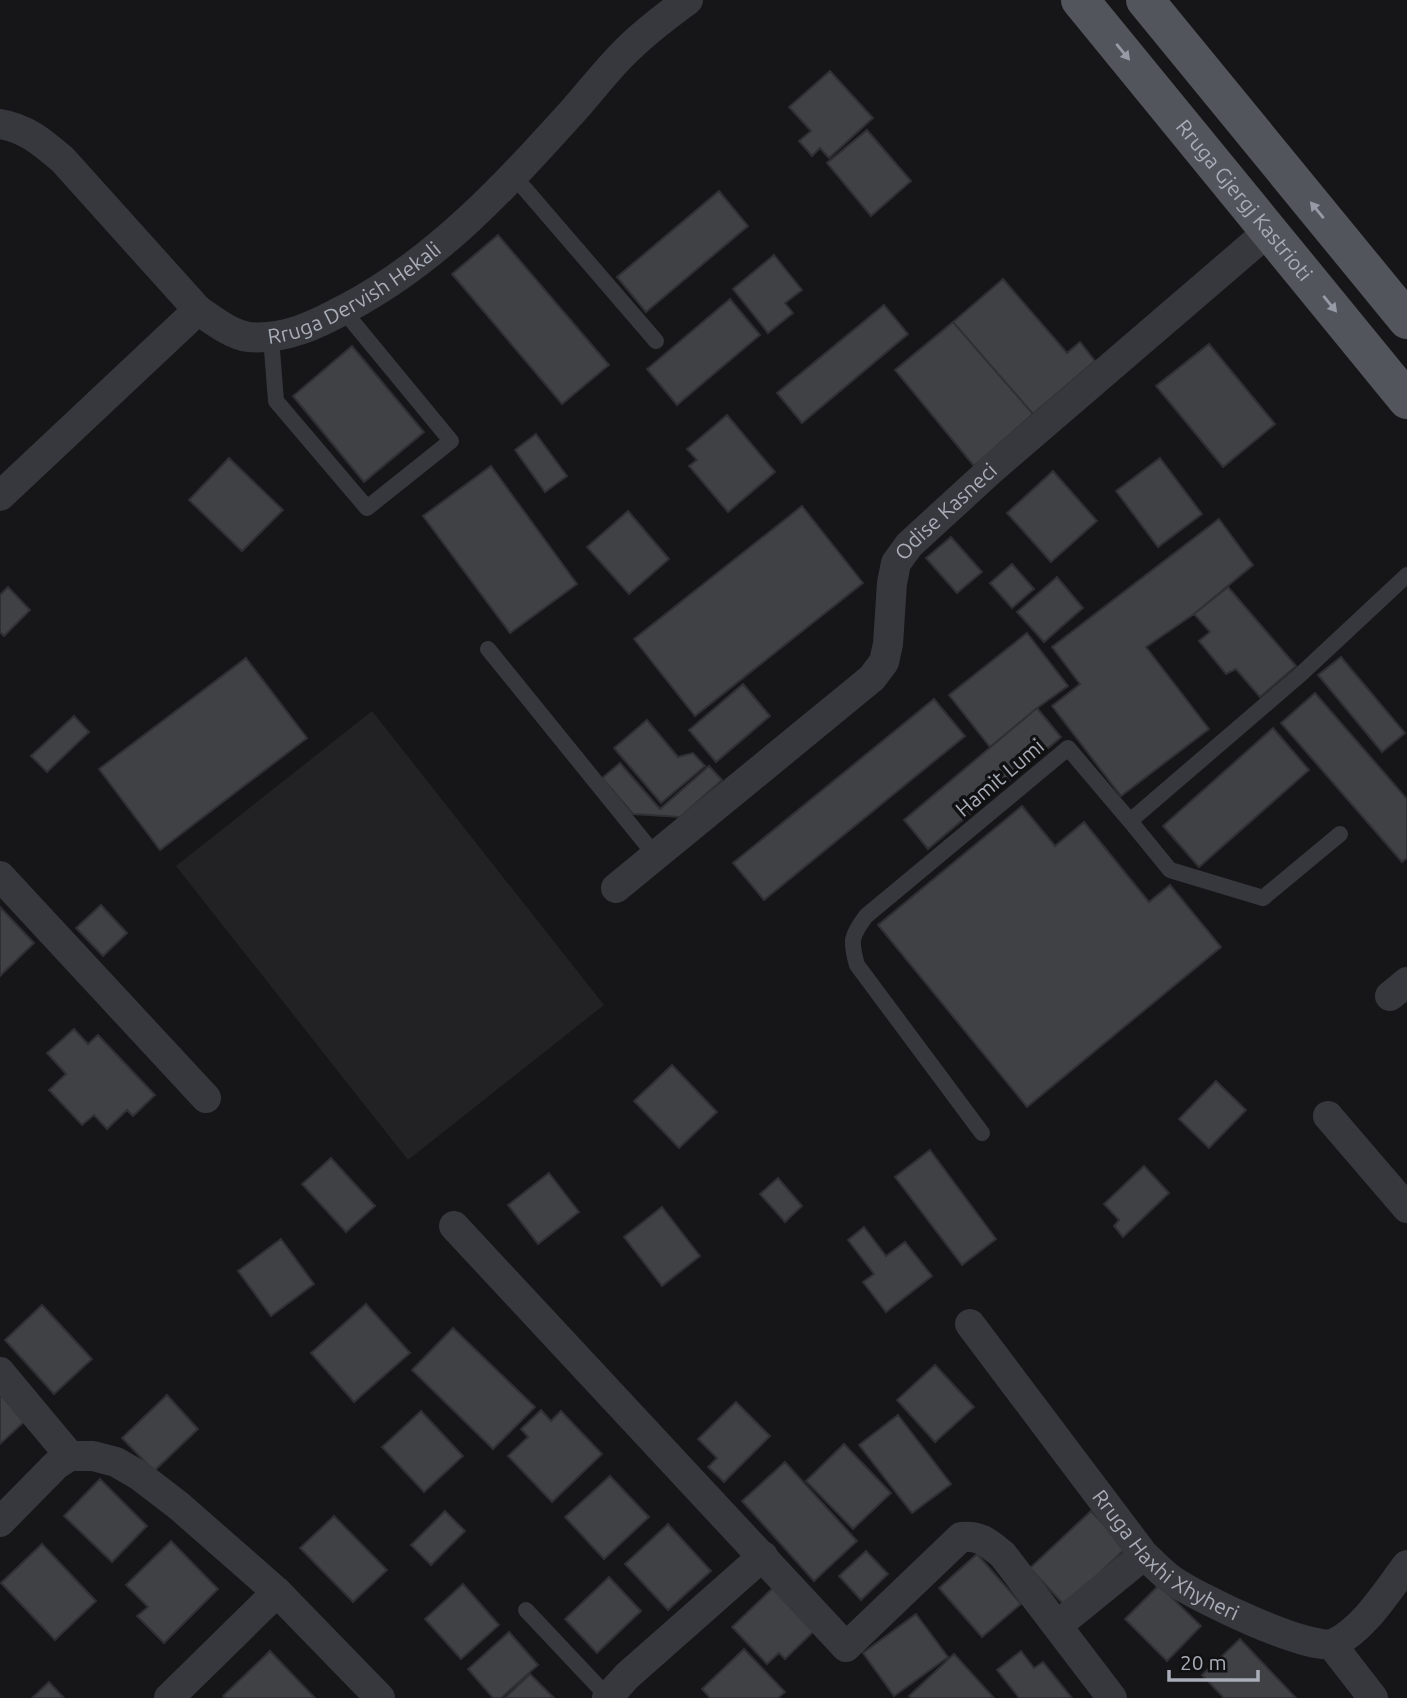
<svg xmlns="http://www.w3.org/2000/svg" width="1407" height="1698" font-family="Ubuntu,sans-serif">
<rect width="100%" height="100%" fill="#161618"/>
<path fill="#222225" d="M372,711L604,1005L408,1160L176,866Z"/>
<path fill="#404145" stroke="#303034" stroke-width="2" d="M830,71L873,118L829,158L820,148L812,156L799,141L811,131L789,107Z
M867,130L911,181L871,216L827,163Z
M719,191L748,226L646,312L617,277Z
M498,235L609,365L562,404L452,274Z
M774,255L802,290L785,303L793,313L768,333L733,289Z
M1003,279L1067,353L1080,342L1095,361L1033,414L953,322Z
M730,299L760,335L677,405L647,369Z
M884,305L908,334L802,423L777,393Z
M953,322L1033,414L974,466L895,370Z
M1209,344L1275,424L1223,467L1156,386Z
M352,346L424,432L364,482L293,396Z
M727,415L775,472L728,512L689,466L697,460L687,449Z
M536,434L567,476L545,492L515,450Z
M229,458L283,510L242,551L189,500Z
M1160,458L1202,514L1158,547L1116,491Z
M491,466L577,584L510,633L423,516Z
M1053,471L1097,521L1051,562L1007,513Z
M802,506L863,583L695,716L634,639Z
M628,511L669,559L629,594L587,547Z
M1219,519L1253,565L1194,614L1146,647L1209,729L1121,796L1052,706L1080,684L1052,647Z
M951,537L982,572L957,593L926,558Z
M1012,564L1034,589L1012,608L990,583Z
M1057,577L1083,608L1044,642L1017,612Z
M8,587L30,610L4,636L0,632V595Z
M1228,587L1296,666L1260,697L1236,669L1226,674L1199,641L1210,632L1194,614Z
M1027,633L1068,686L1037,708L990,747L949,695Z
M1341,657L1405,733L1382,752L1318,675Z
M246,658L307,738L160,850L99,769Z
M743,684L770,716L716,762L689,730Z
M1315,693L1407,799V858L1402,862L1281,723Z
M934,699L965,736L764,900L733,863Z
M1037,708L1061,737L928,849L904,820Z
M74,716L89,732L47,772L31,756Z
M647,720L678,757L693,753L705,766L661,803L614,748Z
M1273,728L1309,770L1199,867L1163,826Z
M620,763L660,809L709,766L722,780L680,817L633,814L602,778Z
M1022,806L1055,846L1084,822L1149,902L1170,885L1221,947L1027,1107L878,925Z
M101,905L127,933L103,956L76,928Z
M0,907L34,943L0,976Z
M74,1029L88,1044L98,1035L155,1095L133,1116L127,1110L107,1129L94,1115L82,1125L49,1090L66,1074L47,1053Z
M672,1065L717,1112L679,1148L634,1101Z
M1216,1081L1246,1110L1209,1148L1179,1119Z
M930,1150L996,1239L962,1265L895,1177Z
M331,1158L375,1206L346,1232L302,1184Z
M1144,1166L1169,1193L1123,1237L1114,1226L1119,1220L1104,1204Z
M549,1173L579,1212L538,1244L508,1205Z
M778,1178L802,1206L785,1222L760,1194Z
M662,1207L700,1256L662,1286L624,1237Z
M864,1227L886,1256L905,1242L932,1276L886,1312L863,1282L874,1274L848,1240Z
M281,1239L314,1284L271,1316L238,1271Z
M366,1304L410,1353L354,1402L311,1353Z
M42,1305L92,1359L54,1394L5,1340Z
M453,1328L535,1407L493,1449L412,1370Z
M935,1365L974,1407L935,1442L897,1400Z
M0,1394L25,1421L0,1444Z
M167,1395L198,1429L154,1471L122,1438Z
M736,1402L770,1436L724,1482L708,1467L717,1458L698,1439Z
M541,1410L551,1421L561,1411L602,1454L552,1502L508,1456L528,1437L521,1429Z
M421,1411L463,1456L424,1492L382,1447Z
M898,1415L951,1484L912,1513L859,1445Z
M844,1444L891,1493L853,1529L806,1481Z
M785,1462L857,1541L814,1581L742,1501Z
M610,1476L649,1517L604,1559L565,1517Z
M100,1479L147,1526L112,1562L64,1516Z
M445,1511L465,1531L431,1565L411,1545Z
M1091,1511L1126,1548L1065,1606L1030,1568Z
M334,1516L387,1570L353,1602L300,1548Z
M668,1524L711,1571L668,1610L625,1564Z
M171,1541L218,1589L164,1643L137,1616L148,1607L126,1585Z
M42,1544L96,1601L55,1640L1,1583Z
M866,1551L888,1574L861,1600L839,1576Z
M977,1554L1021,1604L982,1637L939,1588Z
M609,1577L641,1611L597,1653L565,1619Z
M463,1584L499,1625L461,1659L425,1619Z
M1159,1585L1201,1626L1167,1661L1125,1619Z
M774,1587L815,1630L785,1659L779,1653L767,1664L732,1627Z
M916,1614L948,1657L894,1696L863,1653Z
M509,1632L538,1665L501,1698H493L468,1669Z
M1240,1639L1296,1698H1224L1202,1675Z
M744,1649L785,1692L778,1698H710L702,1689Z
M270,1651L315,1698H225L223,1696Z
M1021,1651L1034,1668L1043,1662L1072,1698H1019L997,1670Z
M954,1654L994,1698H911L909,1696Z
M530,1674L554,1698H505Z
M49,1682L64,1698H32Z"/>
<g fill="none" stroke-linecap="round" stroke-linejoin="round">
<path stroke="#37383d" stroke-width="16" d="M513,175L656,341
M271,337L276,401L367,508L451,441L343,310
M488,649L655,855
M1130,821L1170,870L1263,898L1340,834
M982,1133L857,965C850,941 851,936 866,916L1068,748L1130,821L1301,674L1407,575
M526,1610L608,1697"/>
<g stroke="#37383d" stroke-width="30">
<path id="s1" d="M0,124C26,128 43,143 63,160L198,310C213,320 231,335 249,337C284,340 316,325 345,309C437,261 505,186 573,111C590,92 605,72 623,54C642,34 666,16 688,0"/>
<path d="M0,496L198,310"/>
<path d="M0,876L206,1098"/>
<path id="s2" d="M616,888L872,678L884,662L888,644L892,583L896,563L909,545L993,468L1270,230"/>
<path d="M1390,996L1407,982"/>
<path d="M1328,1116L1407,1208"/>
<path d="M454,1226L846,1647L961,1537C981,1535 988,1543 1003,1555L1112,1698"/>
<path id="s3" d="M970,1324L1144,1555C1153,1563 1162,1573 1172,1580C1194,1596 1313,1654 1335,1643C1365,1628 1387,1591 1407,1565"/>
<path d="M0,1372L70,1456L56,1465L0,1522"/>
<path d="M70,1456H93L116,1462L140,1476L179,1506L277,1592"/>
<path d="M1058,1625L1144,1555"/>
<path d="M1332,1645L1373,1698"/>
<path d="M169,1698L277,1592L380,1698"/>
<path d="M607,1698L627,1676L763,1556"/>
</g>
<g stroke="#53555c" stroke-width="38">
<path id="s4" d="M1080,0L1407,400"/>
<path d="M1145,0L1407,320"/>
</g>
</g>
<defs><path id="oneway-solid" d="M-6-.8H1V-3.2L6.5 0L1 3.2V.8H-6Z" transform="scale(1.75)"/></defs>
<g fill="#979ba6">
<use href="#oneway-solid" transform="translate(1123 52) rotate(51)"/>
<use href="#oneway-solid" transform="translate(1317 210) rotate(-129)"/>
<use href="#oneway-solid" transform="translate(1330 304) rotate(51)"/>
</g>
<g text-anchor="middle" stroke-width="7" stroke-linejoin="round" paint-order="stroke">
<g font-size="21" fill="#a8adb8" stroke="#111113">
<text dy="7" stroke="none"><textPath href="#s4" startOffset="259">Rruga Gjergj Kastrioti</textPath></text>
<text dy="7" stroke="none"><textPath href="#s1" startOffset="450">Rruga Dervish Hekali</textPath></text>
<text dy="7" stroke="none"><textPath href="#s2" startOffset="523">Odise Kasneci</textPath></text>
<text transform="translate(1000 778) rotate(-40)" y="7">Hamit Lumi</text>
<text dy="7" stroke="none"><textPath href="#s3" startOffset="306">Rruga Haxhi Xhyheri</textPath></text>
</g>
</g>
<path d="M1169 1670v10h89v-10" fill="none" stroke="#a8adb8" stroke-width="3.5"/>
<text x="1180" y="1670" font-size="21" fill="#a8adb8" stroke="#111113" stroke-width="5" paint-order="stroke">20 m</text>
</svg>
